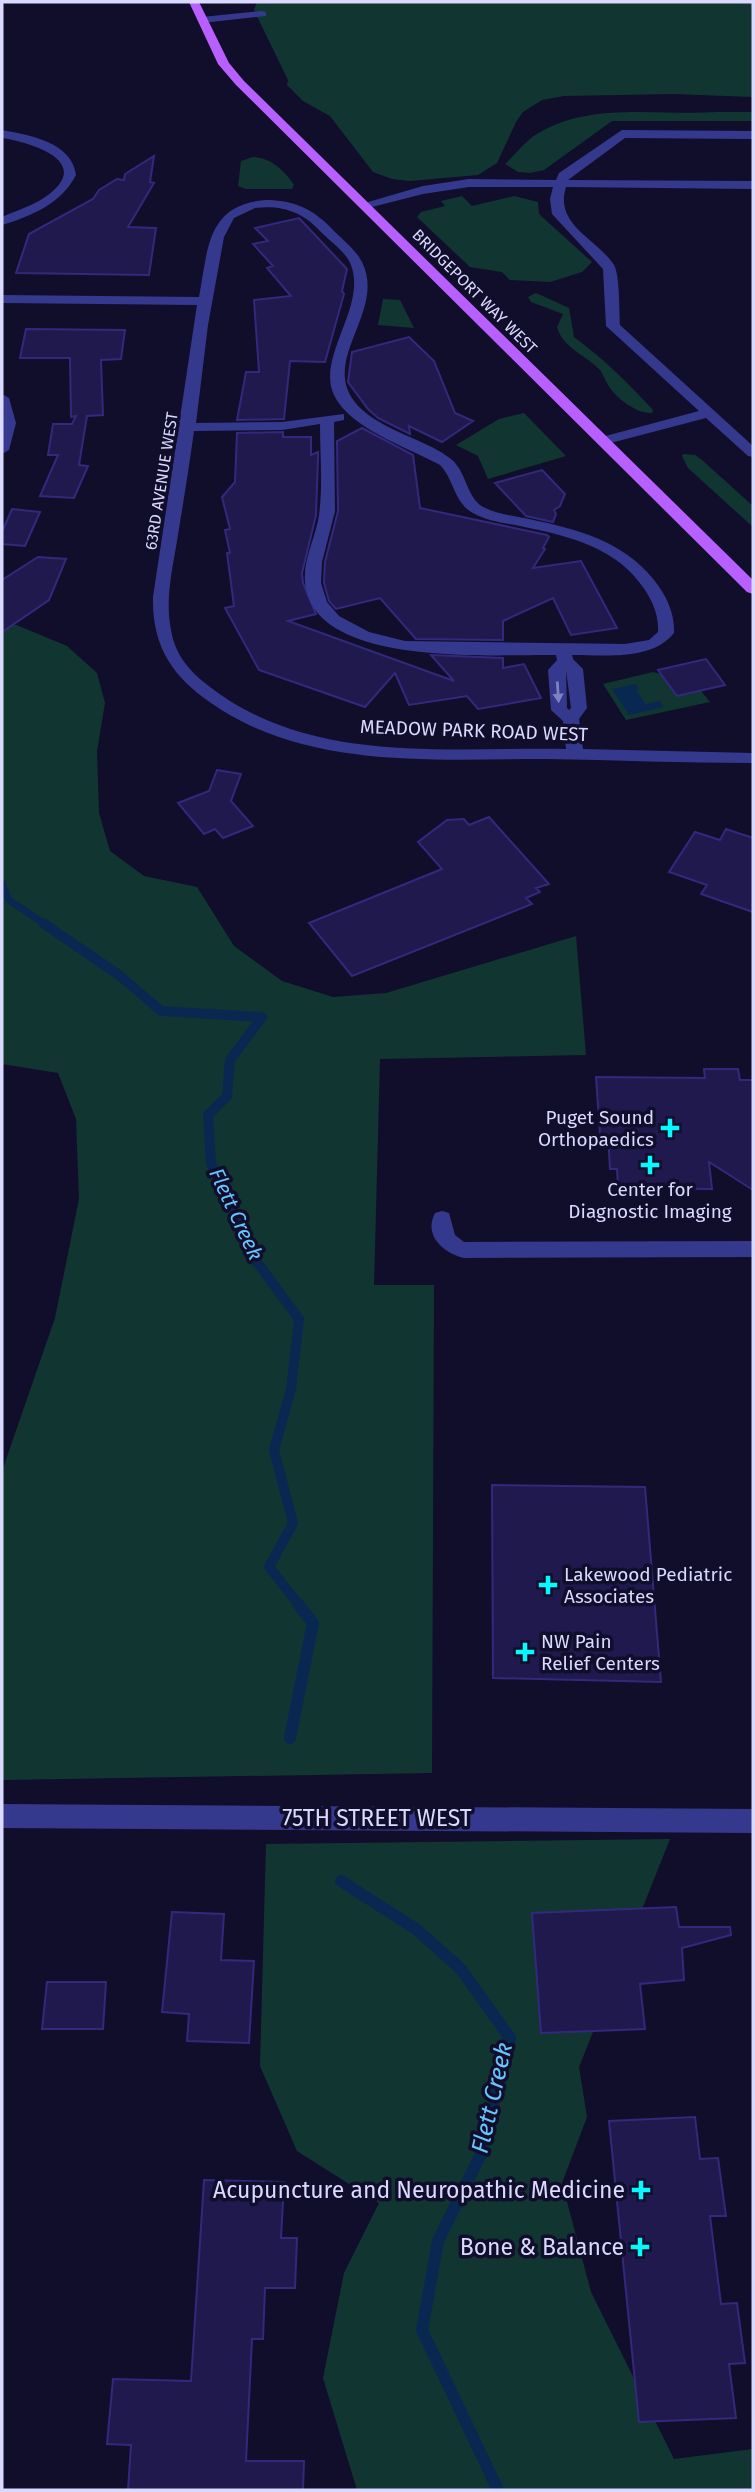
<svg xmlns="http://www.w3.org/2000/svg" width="755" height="2492" font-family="'Fira Sans',sans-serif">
<rect width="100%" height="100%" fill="#110e2b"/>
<path fill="#113632" d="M257,2H753V97L673,94L564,96L542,100L523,112L516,122L497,163L478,175L410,181L392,179L373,172L330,116L303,101L287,85L288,80L254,10Z
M718,112H753V121H612L544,170L530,173L518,172L505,164C515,155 525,141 537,134C590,101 658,116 718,112Z
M253,157C271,158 284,170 294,185L292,189H246L238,186L241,161Z
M462,196L472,206L514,196L538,202L539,214L592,262L582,272L550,282L510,280L502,272L470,267L417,217L421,212L445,206L441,201Z
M536,293L569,308L574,337C605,360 628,383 653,410L652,413C636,414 614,397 607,383C604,378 603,373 599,369C584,354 563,348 557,327L563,314L531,302L528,297Z
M383,299L400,300L414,328L378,325Z
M524,413L566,456L488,479L478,456L456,445L499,419Z
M683,454L695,455L702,460L753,506V527L688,468L682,456Z
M2,619L67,646L97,673L105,703L97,751L99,813L110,851L144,876L197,887L234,946L282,981L333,997L386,993L576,936L586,1055L380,1059L374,1285H434L432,1773L2,1780V1471L55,1318L79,1199L76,1119L58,1073L2,1064Z
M653,672L661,674L677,696L701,691L710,702L626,720L603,684Z
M670,1839L579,2067L587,2117L562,2183L591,2292L674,2459L753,2449V2490H357L323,2378L344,2273L379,2203L297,2151L260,2066L266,1844Z"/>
<path fill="#082851" d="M636,684L639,689L636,690L646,704L660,701L664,707L629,715L612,689Z"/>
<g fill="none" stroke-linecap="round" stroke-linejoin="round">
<path stroke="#082851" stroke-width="7" d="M2,883L9,900L46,925"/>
<path stroke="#082851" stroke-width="10" d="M43,923L119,975L161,1011L262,1017L230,1060L227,1096L208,1115L211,1163L254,1258L299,1319L291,1389L274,1450L293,1523L269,1567L300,1606"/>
<path stroke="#082851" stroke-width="12" d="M290,1738L313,1623L298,1604
M341,1881L416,1929L461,1969L510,2038L481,2154L438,2241L422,2330L498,2490"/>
</g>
<path fill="#1f194e" stroke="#33297c" stroke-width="2" d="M154,156L150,182L154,183L128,227L156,228L149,275L16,273L29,234L93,199L99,190L117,179L124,180L125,174Z
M299,218L347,269L342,291L344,294L325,362L290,361L284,419L237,420L246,372H259L254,300L291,296L267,268L273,266L253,244L268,241L255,228Z
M26,329L125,330L121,359L101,360L103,415L87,416L79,465L88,466L74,498L40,496L58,455H48L53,424H72L76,416L71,417L70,358H20Z
M409,337L434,361L455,413L473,421L442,442L409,426L410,434L378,418L368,409L348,382L352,352Z
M362,428L413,455L420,508L547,535L549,537L543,548L545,549L533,568L581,561L617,628L571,635L553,598L503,621V640L416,639L380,598L336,609L329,601L324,583L325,562L338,511L337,441Z
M283,432V437H311V455L318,452V458L316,515L302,573L303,583L316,614L288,621L454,681L431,655L503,658V668L524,664L541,698L478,709L467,696L409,705L395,673L365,707L259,670L225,608L234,606L227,553H230L225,530L230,529L222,497L235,482L237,433Z
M542,470L565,494L560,506L554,510L556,514L553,522L526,516L495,483Z
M12,509L40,512L25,546L2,544V532Z
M38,557L66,559L49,600L2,632V580Z
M706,659L725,685L677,696L658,670Z
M217,770L241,774L231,801L253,826L223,838L215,829L204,834L178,803L209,791Z
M489,817L549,884L536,888L540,892L526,898L532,904L352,976L309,923L442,869L418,842L447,820L464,819L469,825Z
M726,829L753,838V912L701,894L707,885L669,872L695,832L720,840Z
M704,1069H738L740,1080H753V1190L709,1162L712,1189L618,1188L617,1169H610L608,1135L600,1134L596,1077L705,1078Z
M492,1485L645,1487L661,1682L493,1678Z
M676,1907L679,1927H730L731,1935L682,1948L684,1980L640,1984L645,2029L541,2033L532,1913Z
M172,1912L224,1914L221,1960L254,1961L249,2043L187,2041L189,2014L162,2012Z
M47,1982H106L103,2029H42Z
M695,2117L700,2159L718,2158L726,2216H710L721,2304L737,2303L745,2363L729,2364L736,2418L639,2422L609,2121Z
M204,2180L284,2182L281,2238H297L295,2288H265L263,2339H252L246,2461H304L303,2490H128L131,2445L107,2444L113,2379L191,2381Z"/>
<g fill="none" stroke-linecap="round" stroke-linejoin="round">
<path fill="#35398e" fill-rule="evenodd" d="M262,11L266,12V16L202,23L197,20L202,17Z
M2,130C29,135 72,142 76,175C62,203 32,216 2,225V217C20,209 42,203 56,188C86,157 23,141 2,138Z
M622,130L753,131V139L625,138L568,180L753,181V189L566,187C554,225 596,238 614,265C620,275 619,312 620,325L753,446V457L748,456L706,418L603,445L598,444L596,441L598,438L699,411L606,326L603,269L552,214L550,199L553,187H469L423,194L364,209L358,205L423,186L469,179L556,180L559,173Z
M265,200C294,200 314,209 334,231C344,241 356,250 362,262C390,318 300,372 376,420C399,435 429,442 451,459C467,472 466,497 483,507C497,514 513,516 529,519C576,529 622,540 654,580C666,595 675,613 674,633C652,661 605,655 572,655L573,659L583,669L587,708L579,719L583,749L753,753V763C684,763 615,760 546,759C434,759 307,770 211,703C172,676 152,646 153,597L197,305L2,303V295L199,297C208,250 206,205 265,200ZM255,208C283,205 303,212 322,233C331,242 346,252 351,265C367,307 316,357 334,395C349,428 409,448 440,465C454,479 454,503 473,513C487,521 504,523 520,526C563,535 611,545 639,582C651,597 659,613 658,632L649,640L625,644L405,641L369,632L339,616L327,602L321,583L322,562L335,511L334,422L344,420V414L282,422L196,423L208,325L224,237L234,218ZM320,424C320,454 323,486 319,515C316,537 303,559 305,582C312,669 496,654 556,655L557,660L548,670L551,710L563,721L566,749C451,747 321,764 221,695C197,678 176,661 171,630C165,600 172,571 177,541C183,504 189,468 194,431L282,430ZM566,670L571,708L569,710L567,708Z
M2,394L9,398L16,423L9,450L2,454Z
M442,1211L449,1213L455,1235L464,1242L753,1241V1257L464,1258C444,1253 423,1236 435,1213Z
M2,1804L753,1809V1833L2,1828Z"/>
<path fill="#b760ff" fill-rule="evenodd" d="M189,2H199L229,63L244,81L753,580V594L747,592L236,85L218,64Z"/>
</g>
<defs><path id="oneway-solid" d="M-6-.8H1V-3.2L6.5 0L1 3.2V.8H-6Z" transform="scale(1.75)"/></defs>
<use fill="#7f81c1" href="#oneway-solid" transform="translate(558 692) rotate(86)"/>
<g fill="#05faff" stroke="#110e2b" stroke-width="2.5">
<path d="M666.5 1117.5h7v7h7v7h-7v7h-7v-7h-7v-7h7z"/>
<path d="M646.5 1154.5h7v7h7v7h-7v7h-7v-7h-7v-7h7z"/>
<path d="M544.5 1574.5h7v7h7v7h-7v7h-7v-7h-7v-7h7z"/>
<path d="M521.5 1641.5h7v7h7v7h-7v7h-7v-7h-7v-7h7z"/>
<path d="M637.5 2179.5h7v7h7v7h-7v7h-7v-7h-7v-7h7z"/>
<path d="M636.5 2236.5h7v7h7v7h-7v7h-7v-7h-7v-7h7z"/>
</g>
<g text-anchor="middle" stroke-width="7" stroke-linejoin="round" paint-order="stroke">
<g font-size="16" fill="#dad9ff" stroke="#110e2b">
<text transform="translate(475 291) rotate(45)" y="6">BRIDGEPORT WAY WEST</text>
<text transform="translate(161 481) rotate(-81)" y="6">63RD AVENUE WEST</text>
</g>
<g font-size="19" fill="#dad9ff" stroke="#110e2b">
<text transform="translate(474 730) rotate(2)" y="7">MEADOW PARK ROAD WEST</text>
</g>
<g font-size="19" fill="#dad9ff" stroke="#110e2b" text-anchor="start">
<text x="654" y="1124" text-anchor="end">Puget Sound<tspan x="654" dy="22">Orthopaedics</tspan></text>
<text x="650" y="1196" text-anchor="middle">Center for<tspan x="650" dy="22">Diagnostic Imaging</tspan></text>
<text x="564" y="1581">Lakewood Pediatric<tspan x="564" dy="22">Associates</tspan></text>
<text x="541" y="1648">NW Pain<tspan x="541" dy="22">Relief Centers</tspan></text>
</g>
<g font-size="21" font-style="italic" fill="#67c4ff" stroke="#110e2b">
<text transform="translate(236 1214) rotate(65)" y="7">Flett Creek</text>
</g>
<g font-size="23" fill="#dad9ff" stroke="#110e2b">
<text x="377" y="1826">75TH STREET WEST</text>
</g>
<g font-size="23" fill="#dad9ff" stroke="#110e2b" text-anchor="end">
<text x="625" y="2198">Acupuncture and Neuropathic Medicine</text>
<text x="624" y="2255">Bone &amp; Balance</text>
</g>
<g font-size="24" font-style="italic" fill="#67c4ff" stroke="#110e2b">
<text transform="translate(492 2098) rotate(-77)" y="8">Flett Creek</text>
</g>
</g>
<rect width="755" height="2492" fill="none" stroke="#dad9ff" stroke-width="7"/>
</svg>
